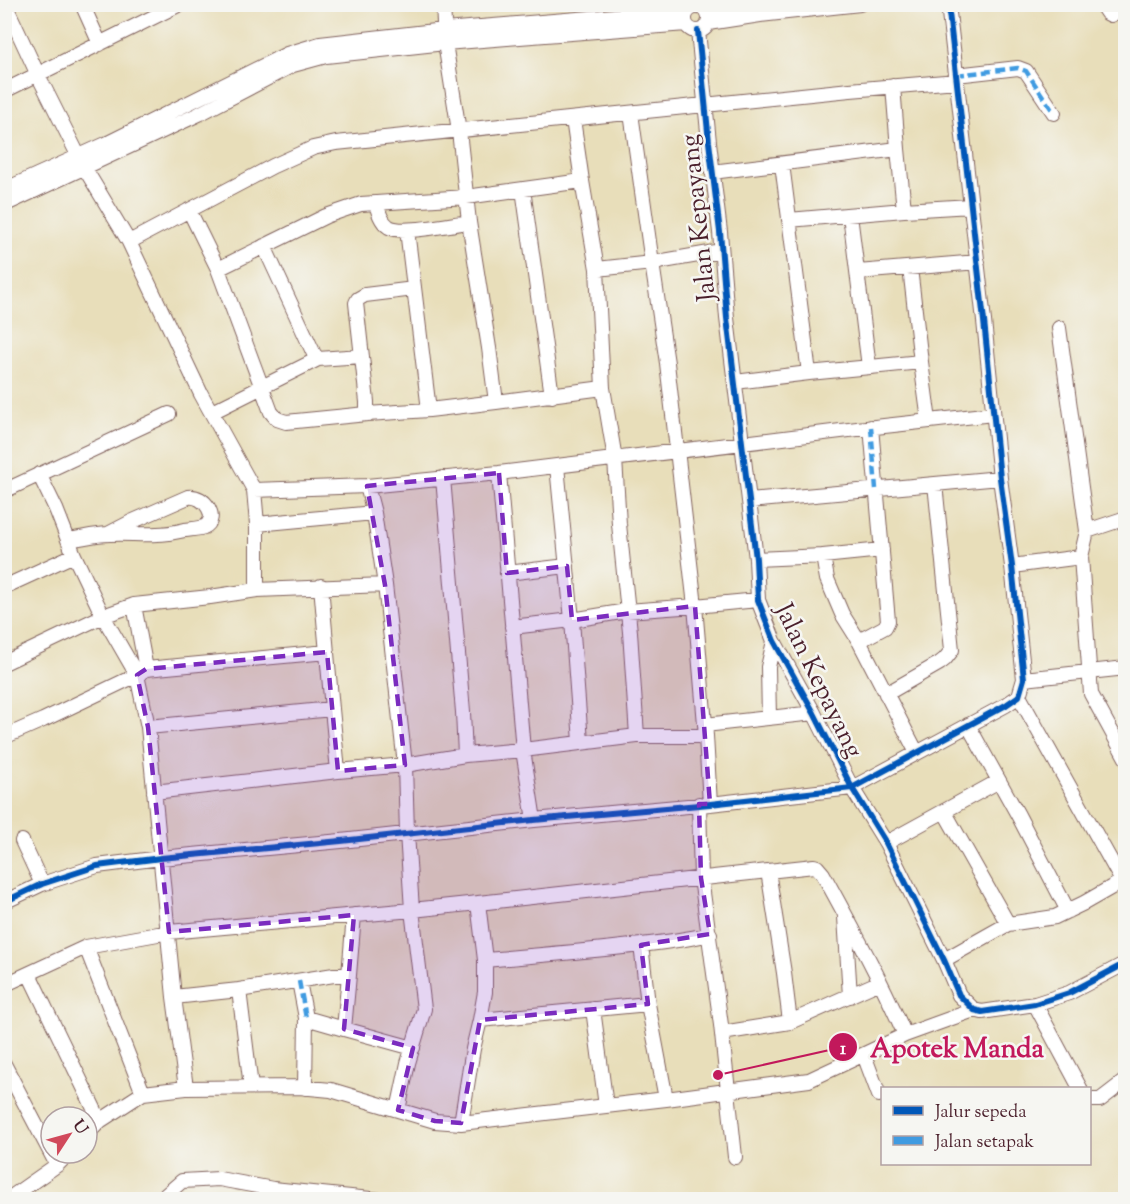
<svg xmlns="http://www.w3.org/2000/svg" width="1130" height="1204" font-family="'Sorts Mill Goudy',serif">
<rect width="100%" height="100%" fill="#f6f6f2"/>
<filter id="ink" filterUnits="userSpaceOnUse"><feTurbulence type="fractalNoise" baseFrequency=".0167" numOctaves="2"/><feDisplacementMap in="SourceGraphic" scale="12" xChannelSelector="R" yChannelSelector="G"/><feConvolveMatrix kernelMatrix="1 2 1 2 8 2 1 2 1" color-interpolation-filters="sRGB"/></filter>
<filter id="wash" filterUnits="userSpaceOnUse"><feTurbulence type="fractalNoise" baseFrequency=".008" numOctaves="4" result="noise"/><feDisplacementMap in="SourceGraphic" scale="24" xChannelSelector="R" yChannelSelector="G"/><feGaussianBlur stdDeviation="1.35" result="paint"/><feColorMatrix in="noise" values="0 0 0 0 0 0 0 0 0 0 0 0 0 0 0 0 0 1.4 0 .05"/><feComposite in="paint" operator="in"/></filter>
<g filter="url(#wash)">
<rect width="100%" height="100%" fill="#e8deba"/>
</g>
<g filter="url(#ink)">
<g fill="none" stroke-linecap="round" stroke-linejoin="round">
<defs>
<path id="minor" d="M82,4L100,44
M443,4L445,43L459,131L469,222L489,348L496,402L603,388L597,269L582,181L573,119
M1101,4L1107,13L1111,15L1126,5
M685 19a12 12 0 1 1 24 0a12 12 0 1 1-24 0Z
M705,10L751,4
M708,23L760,15L860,4
M698,31L709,142L720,232L727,318L756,559L758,600L774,641L814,713L852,788L886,843L944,960L959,995L974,1010L982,1012L1035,1004L1069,993L1126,963
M956,75L1018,68L1026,71L1054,113
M4,91L180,4
M631,113L652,263L667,363L695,606L758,600
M898,149L904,210
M782,164L809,373L921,362L910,268
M712,172L898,149L893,86
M523,189L552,396
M4,190L106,144L287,54L320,44L444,30L688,10
M376,203C378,211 381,222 389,227C403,235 451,224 469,222
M4,205L199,114L293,65L326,56L445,43L686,24
M189,210L218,269L271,412L277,419L286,422L367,414V402L356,303L358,299L365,295L414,289
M850,215L869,367
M789,220L904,210L971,206
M129,242L273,166L313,148L336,143L850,90L957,81
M264,246L314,354L318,359L362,356
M218,269L326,216L361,204L466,197L582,181
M597,269L652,263L721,251
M858,272L978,262
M1059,328L1087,531
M921,362L929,421
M735,382L809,373
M603,388L615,459L619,524L630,632L637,736
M429,410L496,402
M212,412L318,359
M367,414L429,410L407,230
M557,466L572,620L581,742
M499,473L523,750L637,736H706L710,804
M39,474L56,509L74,555L103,616L137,675L148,727L174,997L186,1088L143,1093L100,1121L87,1134
M443,478L463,712L465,755
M367,486L374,513L385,585L405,765L465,755L523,750L534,820
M254,490L367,486L499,473L857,429L993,414
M4,491L169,414
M749,501L1000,478
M257,524L374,513
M68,540C82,538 96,534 110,534C126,533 141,535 157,534C166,534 176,532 185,530C191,529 198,529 204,527C220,519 205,494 188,497L131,522L108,534
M823,556L827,579L842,614L859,641L917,753
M1081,557L1091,694L1126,758
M756,559L823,556L882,550
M1012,566L1081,557L1087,531L1126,518
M507,573L567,566
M321,586L332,709
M4,587L74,555
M257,590L385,585
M134,605L146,669
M512,627L572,620L627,611L695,606L706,736
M859,641L885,627L888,621L871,427
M4,663L103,616L134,605L210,597L257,590V524L254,490L201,394L129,242L84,167L38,75L5,4
M1024,679L1126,668
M886,694L940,663L945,659L952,650L935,484
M1019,696L1126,888
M769,718L768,667L774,641
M705,725L814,713
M968,725L1018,815L1068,911
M148,727L332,709L338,771L405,765L407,833L412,910L478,903L485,960V992L480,1020L473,1049L461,1123
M4,737L43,720L137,675L146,669L327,652
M154,792L338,771
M699,804L701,878L721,1025L735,1157
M944,811L1008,924
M22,841L42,884
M886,843L999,781
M4,902L42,884L97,866L161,858L341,841L534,820L710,804L852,788L1006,705L1019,696L1024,679L1012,566L1000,478L984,321L948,4
M478,903L768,871L814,866L817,867L823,874C852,927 881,980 905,1035L809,1080L666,1099L648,1004
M845,917L850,996
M86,947L143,1093
M485,960C531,956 577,952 623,947C652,944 681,941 710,934
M944,960L1008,924L1055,917L1084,903L1126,879
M29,974L100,1121
M349,975L344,1029L413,1048
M299,981L306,1018
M4,985L86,947L169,932L412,910L424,1009L408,1063L398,1110L331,1090L299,1087L186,1088
M239,990L334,975H349L354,915
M174,997L239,990L251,1087
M1035,1004L1080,1088
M593,1009L606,1106
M480,1020L648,1004L641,945
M790,1022L880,982
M722,1033L790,1022L784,973L768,871
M905,1035L974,1010
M864,1055L879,1095
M4,1064L57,1165
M305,1088L306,1018L344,1029
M1090,1100H1100L1126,1080
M398,1110L435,1121L461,1123L666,1099
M7,1200L57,1165L69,1153
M160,1200L182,1181L219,1179L273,1189
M274,1200L273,1189L380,1200"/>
</defs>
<use href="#minor" stroke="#81625d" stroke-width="16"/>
<use href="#minor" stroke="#fff" stroke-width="14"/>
<path stroke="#409be1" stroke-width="4.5" stroke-dasharray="9 4.5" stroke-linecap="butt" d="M956,75L1018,68L1026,71L1054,113
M871,427L876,489
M299,981L306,1018"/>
<defs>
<path id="cycleway" d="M698,31L709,142L720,232L727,318L756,559L758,600L774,641L814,713L852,788L886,843L944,960L959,995L974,1010L982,1012L1035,1004L1069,993L1126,963
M4,902L42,884L97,866L161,858L341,841L534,820L710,804L852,788L1006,705L1019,696L1024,679L1012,566L1000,478L984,321L948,4"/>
</defs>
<use href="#cycleway" stroke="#f6f6f2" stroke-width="10"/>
<use href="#cycleway" stroke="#0057b8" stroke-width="6"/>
</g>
</g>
<path fill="#7b2cbf" fill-opacity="0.2" stroke="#7b2cbf" stroke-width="4.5" stroke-dasharray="12 8" stroke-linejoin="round" d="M499,473L507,573L567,566L572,620L695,606L710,804H699L701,878L710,934L641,945L648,1004L480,1020L461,1123L435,1121L398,1110L413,1048L344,1029L354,915L169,932L148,727L137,675L146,669L327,652L338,771L405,765L385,585L367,486Z"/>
<g text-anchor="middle" stroke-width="5" stroke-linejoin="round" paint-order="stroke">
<g font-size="26" fill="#4a1f2b" stroke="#f6f6f2">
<text transform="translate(697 218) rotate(-96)" y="9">Jalan Kepayang</text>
<text transform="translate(820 680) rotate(64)" y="9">Jalan Kepayang</text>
</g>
</g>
<path fill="none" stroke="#c2185b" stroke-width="2" d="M718 1075L843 1047"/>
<g fill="#c2185b" stroke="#f6f6f2" stroke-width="2">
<circle cx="718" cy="1075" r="6"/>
<circle cx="843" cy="1047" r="15"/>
</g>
<g font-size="18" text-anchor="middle" font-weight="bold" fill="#fff">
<text x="843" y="1054">1</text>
</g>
<g font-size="27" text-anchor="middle" font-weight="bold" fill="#c2185b" stroke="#f6f6f2" stroke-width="5" stroke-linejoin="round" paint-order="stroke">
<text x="957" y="1057">Apotek Manda</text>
</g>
<rect width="1130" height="1204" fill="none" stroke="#f6f6f2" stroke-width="24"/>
<rect x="881" y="1087" width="210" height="78" fill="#f6f6f2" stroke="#b1a0a2" stroke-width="1.5"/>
<rect x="893" y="1106" width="30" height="9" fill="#0057b8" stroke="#b1a0a2" stroke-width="1.5"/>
<text x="935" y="1117" font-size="18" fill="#4a1f2b">Jalur sepeda</text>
<rect x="893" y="1136" width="30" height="9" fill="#409be1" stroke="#b1a0a2" stroke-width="1.5"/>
<text x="935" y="1147" font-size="18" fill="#4a1f2b">Jalan setapak</text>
<g transform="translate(69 1135) rotate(54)"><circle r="28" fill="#f6f6f2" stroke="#b1a0a2" stroke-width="1.5"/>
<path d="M0-4.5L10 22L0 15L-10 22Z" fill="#d1495b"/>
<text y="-9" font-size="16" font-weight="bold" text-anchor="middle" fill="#4a1f2b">U</text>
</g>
</svg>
